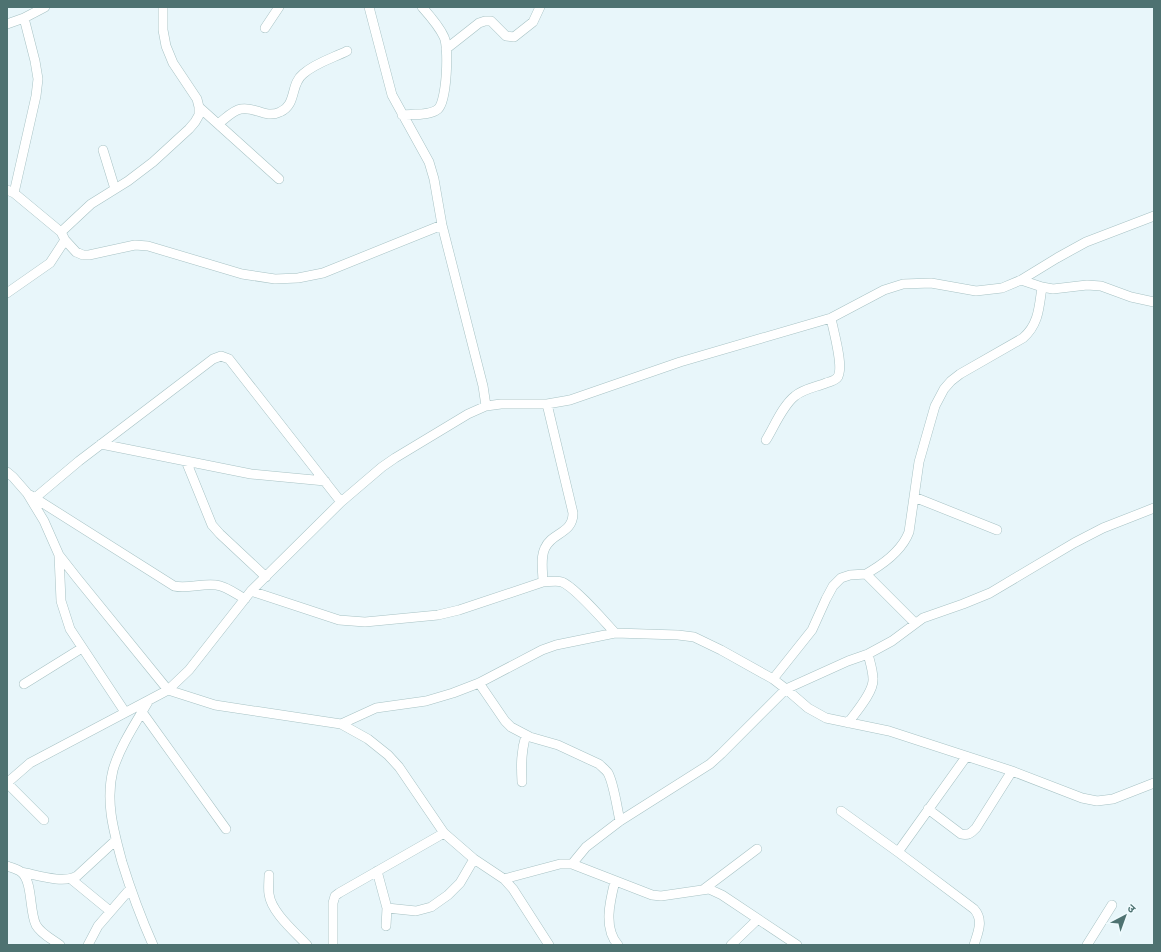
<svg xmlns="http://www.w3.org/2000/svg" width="1161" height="952" font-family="Mulish,'Noto Sans Devanagari',sans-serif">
<rect width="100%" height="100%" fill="#e8f6fa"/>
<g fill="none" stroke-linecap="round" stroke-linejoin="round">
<defs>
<path id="street" d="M369,7L392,95L429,162L434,179L442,225L483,386L486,406
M7,24L24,18L45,7
M265,28L279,7
M446,49L479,23L485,21H491L506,36L514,37L533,22L540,7
M199,107L279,179
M402,115C412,114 430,116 438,109C447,101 449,47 444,37C439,26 430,16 422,7
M218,124C225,119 233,110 241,109C255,106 265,119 280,112C297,105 290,84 303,74C315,63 333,58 347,51
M103,150L115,189
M7,190L14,193L61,232L65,240L76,252L83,255H89L135,245L148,246L242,274L275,279L298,278L323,273L442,225
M14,193L36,96L38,79L35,61L24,18
M61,232L91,204L128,181L153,162L189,129L195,122L199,115V107L197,99L173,63L166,46L163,30V7
M1021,280L1042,287L1053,289L1087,285L1101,286L1131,297L1154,302
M7,293L50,263L65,240
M766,440C774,427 783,405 795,396C803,389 816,387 826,383C829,382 834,381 837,378C845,369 833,330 831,318
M101,444L251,474L325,481
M186,461L212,525L220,534L266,577
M7,472L13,477L27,493L44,521L59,555L77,578L168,690L215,705L341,724L368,739L388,755L399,767L444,833L474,859L504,879L513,889L549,945
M30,495L174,586C188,589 202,583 216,585C226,586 236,594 245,599
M914,497L997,530
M35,498L79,461L213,359L221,356L229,359L341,502
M59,555L61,601L70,629L125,712
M866,574L915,623
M543,582C543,572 540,558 545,548C552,532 573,534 573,513L547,404
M251,591L339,620L365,622L438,615L459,610L543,582C549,582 556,580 562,582C576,588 604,621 615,633
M773,679L812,630L826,599L833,586L841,578L850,575L866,574L871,571C886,562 903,548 909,532L919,462L935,406L944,389L951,381L960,374L1023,338C1039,324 1039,307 1042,287
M479,683L505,721L511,727L530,737L558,745L599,764C602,767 606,770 608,773C614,784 617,808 620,821
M24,684L82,648
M149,700C137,721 120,746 113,770C105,802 114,832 122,862C131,891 141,918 153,945
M142,712L226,829
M848,723C855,713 874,692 873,679C873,671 870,662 868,654
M341,724L376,708L426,701L453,693L479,683L542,650L556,645L615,633L678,635L694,637L721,650L773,679L786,689L808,708L826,718L889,731L1012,771L1082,798L1097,801L1113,799L1154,783
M522,782C521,765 521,751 526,735
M7,783L30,763L168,690L189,670L251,591L341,502L382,467L395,458L468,414L486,406L501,404H547L570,400L680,362L831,318L884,290L903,284L931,283L976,291L1002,288L1021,280L1057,258L1086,242L1154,216
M7,783L44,820
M928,809L961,834C968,836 971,833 976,828L1012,771
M841,811L898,852L974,909C984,920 978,932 974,945
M898,852L966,757
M572,864L586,847L620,821L710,764L721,754L786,689L848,661L868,654L892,641L923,618L963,604L990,593L1074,543L1103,528L1154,508
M7,866C12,868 17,869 21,872C33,881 29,911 36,925C41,934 52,939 60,945
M377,871L387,908L386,926
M21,872C37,875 63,884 77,876L116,840
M269,875C269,881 268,888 269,894C271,912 295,932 307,945
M71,879L110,911
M504,879L560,864H572L652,895L661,896L709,889L722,895L797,945
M615,881C610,901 603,928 618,945
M704,889L757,849
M387,908L416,911L431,907L448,895L460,883L474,859
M88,945L98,926L130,889
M333,945V903L335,896L339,893L444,833
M731,945L758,919
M1087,945L1112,905"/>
</defs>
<use href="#street" stroke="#a7c2c4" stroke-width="10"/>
<use href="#street" stroke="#fff" stroke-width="9"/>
</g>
<rect width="1161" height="952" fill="none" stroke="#4e7271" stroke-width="16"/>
<g transform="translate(1125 916) rotate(41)" stroke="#eefafd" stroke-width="3" paint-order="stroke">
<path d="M0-3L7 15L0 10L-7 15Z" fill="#4e7271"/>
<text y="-6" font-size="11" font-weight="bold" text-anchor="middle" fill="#4e7271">उ</text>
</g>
</svg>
